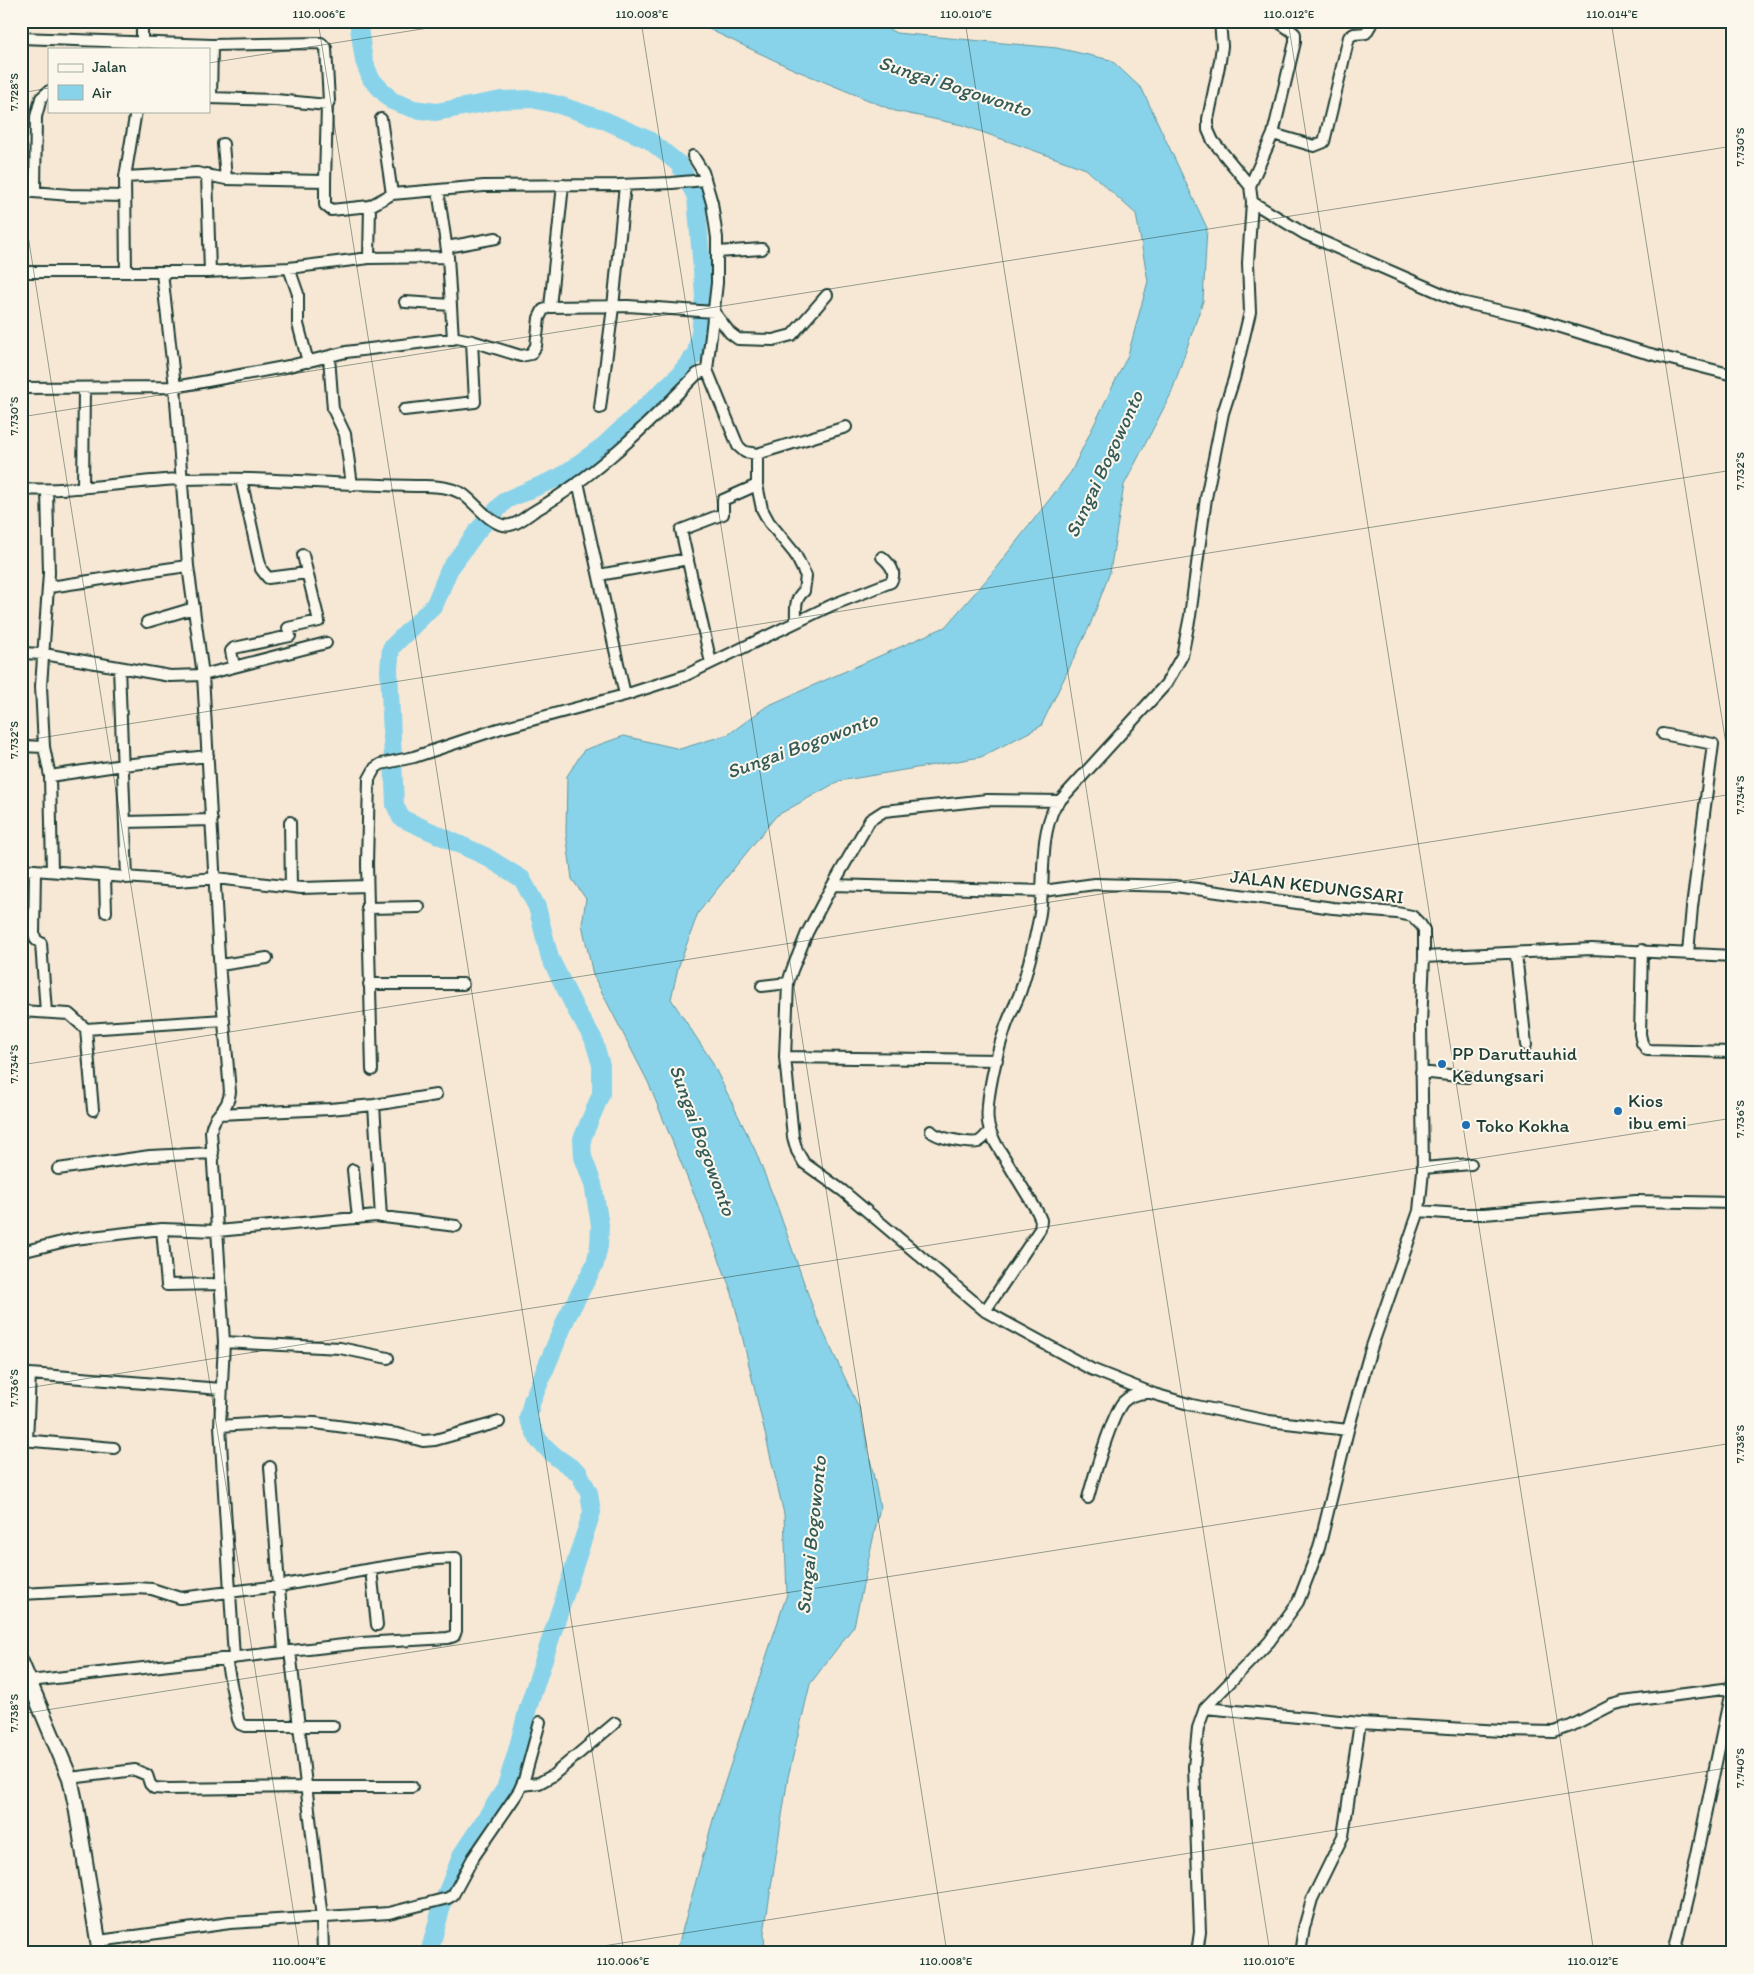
<svg xmlns="http://www.w3.org/2000/svg" width="1754" height="1974" font-family="Itim,sans-serif">
<rect width="100%" height="100%" fill="#f7e8d5"/>
<filter id="ink" filterUnits="userSpaceOnUse"><feTurbulence type="fractalNoise" baseFrequency=".02" numOctaves="2"/><feDisplacementMap in="SourceGraphic" scale="10" xChannelSelector="R" yChannelSelector="G"/><feConvolveMatrix kernelMatrix="1 2 1 2 8 2 1 2 1" color-interpolation-filters="sRGB"/></filter>
<g filter="url(#ink)">
<path fill="#89d3ea" stroke="#5f97a1" d="M696,21H874L896,33L1057,48L1111,60L1142,89L1207,228L1203,301L1171,394L1124,485L1110,572L1090,625L1041,726L981,757L839,781L776,816L698,913L678,968L671,999L711,1060L755,1150L777,1206L815,1314L860,1410L880,1507L854,1626L810,1684L788,1777L764,1933L765,1953H676L716,1809L787,1594L784,1514L732,1293L702,1214L648,1082L593,975L582,924L586,899L572,879L566,833L567,776L584,750L624,736L680,749L729,734L767,706L945,627L988,578L1071,472L1128,355L1148,281L1136,214L1086,169L962,125L895,111L793,69L702,26Z"/>
<g fill="none" stroke-linecap="round" stroke-linejoin="round">
<path stroke="#89d3ea" stroke-width="18" d="M358,21L364,61L371,79L392,101L414,109L436,112L501,100L532,99L559,105L604,120L649,140L679,164L696,197L704,296L700,332L696,353L679,375L603,446L560,477L506,500L478,530L449,570L435,604L391,648L389,669L395,805L401,818L485,856L522,879L537,907L550,958L577,1012L593,1038L601,1065V1094L582,1139L583,1157L593,1184L600,1225L599,1246L595,1264L567,1317L532,1401L528,1418L539,1441L556,1457L579,1473L589,1493L592,1512L528,1708L516,1754L505,1789L462,1854L443,1902L429,1953"/>
<defs>
<path id="minor" d="M1220,21L1222,46L1220,61L1208,119V130L1213,141L1250,186L1252,202L1248,263L1250,312L1234,379L1223,413L1206,498L1190,616L1182,656L1166,684L1055,806C1038,841 1046,882 1039,919C1034,944 1028,969 1020,993C1015,1006 1008,1018 1004,1032C997,1053 985,1101 988,1122C989,1130 992,1136 996,1144L1037,1211L1041,1220L1040,1229L985,1311L1091,1369L1154,1394L1192,1405L1269,1421L1348,1430
M21,38L212,45L321,43L326,48L329,101L327,105L276,100L209,98
M142,48V21
M211,98L212,45
M381,119L392,194
M1273,134L1314,146L1324,142L1349,37L1354,34L1366,33L1373,21
M223,144L226,179
M693,156L703,172L712,203L717,238V283L707,370L738,446L745,452L757,454L846,427
M207,174L210,272
M125,177L197,173L226,179L325,181V205L331,210L370,206L392,194L484,186L618,185L672,183L705,180
M325,181L327,105
M1250,186L1273,134L1295,42V34L1293,32L1277,21
M438,190L448,257L453,339
M21,191L70,195L124,196
M35,191L36,117L41,98L49,91
M1252,202L1305,234L1461,302L1528,317L1643,352L1733,375
M447,247L496,238
M717,252L762,249
M369,258L370,206
M289,268L298,294V324L308,362
M21,272H206L289,268L369,258L448,257
M126,272L125,177L136,111
M162,273L175,387L188,566L203,675L220,975L230,1092C228,1112 214,1112 211,1131L224,1342L220,1426L234,1658
M405,302L451,305
M550,307L563,185
M329,357L333,409L345,434L352,485
M21,388L175,387L289,366L346,352L457,338L472,341L521,356L531,354L536,346L539,318L543,310L550,307L628,306L714,312L730,333L738,339L773,340L792,335L827,295
M600,408L613,307L625,185
M404,410L475,402L472,341
M241,479L261,569L268,578L307,573
M578,482L625,695
M757,485L762,509L769,522L795,554L806,576L804,591C794,599 796,609 796,622
M83,488L84,388
M21,489C75,492 129,481 183,479C264,476 344,486 425,486C438,486 450,487 461,493C475,501 492,529 510,525C518,524 527,516 533,512C596,476 647,425 697,374L707,370
M599,575L688,559
M48,587C96,581 141,572 188,566
M147,622L194,608
M21,653L44,654L170,676L203,675L326,643
M711,663L681,530L723,514V500L757,485V454
M234,666L231,651L234,648L290,636L288,628L319,621L303,555
M119,667L127,878
M1663,734L1713,744L1692,907L1688,953
M21,746L44,747L50,776L123,765L208,756
M44,747L41,686L49,573L47,491
M50,776L52,871
M125,822L212,820
M290,822L291,887
M21,869L178,881L216,878L301,888L367,886
M35,870L34,934L36,940L41,943L46,1012
M105,876L106,912
M833,885L1043,891L1095,884L1175,886L1333,908L1397,913L1412,916L1421,925L1424,930V957L1592,949L1733,956
M367,908L419,907
M1642,950L1640,1034L1642,1043L1647,1050L1733,1052
M1516,954L1526,1045
M220,965L267,958
M369,984H463
M762,986L788,983
M21,1011L69,1014L86,1029L224,1020
M86,1029L93,1110
M785,1057L997,1060
M372,1070L367,864L369,779L375,768L381,764L414,757L498,729L625,695L684,676L832,605L891,582C897,572 890,564 882,557
M1421,1072L1467,1077
M374,1105L381,1217
M219,1114L330,1109L374,1105L436,1095
M931,1131C936,1138 969,1144 978,1142C983,1140 987,1134 990,1131
M1423,1168L1471,1164
M58,1169L150,1156L213,1153
M353,1170L358,1218
M1419,1211L1459,1214H1484L1636,1201L1733,1203
M162,1229L167,1285L221,1284
M21,1252L74,1239L162,1229L218,1231L376,1216L456,1226
M985,1311L843,1191L804,1163L797,1151L793,1137L785,1057L788,983L792,970L807,933L827,895L870,820L884,811L987,800L1060,801
M224,1342L340,1348L388,1358
M220,1426L280,1422L315,1423L398,1434L423,1441L435,1440L499,1422
M22,1440L114,1448
M27,1441L30,1374L221,1389
M270,1467L284,1652
M1088,1498C1093,1479 1112,1415 1123,1402C1130,1395 1139,1393 1148,1393
M371,1569L377,1625
M21,1594L137,1588L152,1589L180,1598L279,1586L371,1569L436,1559L456,1558V1631L454,1636L448,1638L361,1643L21,1682
M290,1651L322,1918L323,1953
M226,1659L238,1719L240,1724L245,1726H333
M1205,1708L1360,1723L1502,1731L1554,1732L1571,1726L1612,1705L1623,1702L1731,1688
M70,1778L135,1770L147,1775L150,1784L154,1788L169,1789L305,1787H412
M522,1785L539,1783L552,1776L615,1723
M99,1941L230,1923L389,1913L448,1898L453,1895L473,1858L519,1791L524,1780L540,1722
M1197,1953L1200,1932L1194,1767L1198,1728L1205,1708L1269,1642L1298,1602L1319,1548L1348,1430L1370,1352L1419,1211L1423,1171L1421,1023L1424,957
M1300,1953L1304,1928L1312,1899L1343,1836L1360,1723
M1674,1953L1691,1883L1733,1681"/>
<path id="secondary" d="M21,1662L70,1778L76,1806L100,1953"/>
</defs>
<use href="#minor" stroke="#1f3d34" stroke-width="14"/>
<use href="#secondary" stroke="#1f3d34" stroke-width="18"/>
<use href="#minor" stroke="#fbf7ec" stroke-width="10"/>
<use href="#secondary" stroke="#fbf7ec" stroke-width="14"/>
</g>
</g>
<path fill="none" stroke="#1f3d34" stroke-width="1" stroke-opacity="0.45" d="M318,21L624,1953M641,21L947,1953M965,21L1270,1953M1288,21L1594,1953M1611,21L1733,788M209,63L472,21M21,93L49,88M21,191L300,1953M21,417L1733,146M21,741L1733,470M21,1065L1733,794M21,1389L1733,1118M21,1714L1733,1443M559,1953L1733,1767"/>
<g fill="#1f6fb2" stroke="#fbf7ec" stroke-width="2">
<circle cx="1442" cy="1064" r="5"/>
<circle cx="1618" cy="1111" r="5"/>
<circle cx="1466" cy="1125" r="5"/>
</g>
<g text-anchor="middle" stroke-width="4" stroke-linejoin="round" paint-order="stroke">
<g font-size="19" fill="#1f3d34" stroke="#fbf7ec">
<text transform="translate(1317 886) rotate(7)" y="7">JALAN KEDUNGSARI</text>
</g>
<g font-size="19" fill="#1f3d34" stroke="#fbf7ec" text-anchor="start">
<text x="1452" y="1060">PP Daruttauhid<tspan x="1452" dy="22">Kedungsari</tspan></text>
<text x="1628" y="1107">Kios<tspan x="1628" dy="22">ibu emi</tspan></text>
<text x="1476" y="1132">Toko Kokha</text>
</g>
<g font-size="20" font-style="italic" fill="#345b58" stroke="#fbf7ec">
<text transform="translate(955 86) rotate(18)" y="7">Sungai Bogowonto</text>
<text transform="translate(1104 464) rotate(-65)" y="7">Sungai Bogowonto</text>
<text transform="translate(802 745) rotate(-20)" y="7">Sungai Bogowonto</text>
<text transform="translate(703 1140) rotate(70)" y="7">Sungai Bogowonto</text>
<text transform="translate(811 1535) rotate(-84)" y="7">Sungai Bogowonto</text>
</g>
</g>
<rect width="1754" height="1974" fill="none" stroke="#fbf7ec" stroke-width="55"/>
<rect x="48" y="48" width="162" height="65" fill="#fbf7ec" stroke="#a3ada2"/>
<rect x="58" y="64" width="25" height="8" fill="#fbf7ec" stroke="#a3ada2"/>
<text x="92" y="72" font-size="15" fill="#1f3d34">Jalan</text>
<rect x="58" y="85" width="25" height="15" fill="#89d3ea" stroke="#a3ada2"/>
<text x="92" y="98" font-size="15" fill="#1f3d34">Air</text>
<rect x="28" y="28" width="1698" height="1918" fill="none" stroke="#1f3d34" stroke-width="2"/>
<g font-size="12" text-anchor="middle" fill="#1f3d34">
<text x="319" y="18">110.006°E</text>
<text x="642" y="18">110.008°E</text>
<text x="966" y="18">110.010°E</text>
<text x="1289" y="18">110.012°E</text>
<text x="1612" y="18">110.014°E</text>
<text transform="translate(14 92) rotate(-90)" y="4">7.728°S</text>
<text transform="translate(1740 147) rotate(-90)" y="4">7.730°S</text>
<text transform="translate(14 416) rotate(-90)" y="4">7.730°S</text>
<text transform="translate(1740 471) rotate(-90)" y="4">7.732°S</text>
<text transform="translate(14 740) rotate(-90)" y="4">7.732°S</text>
<text transform="translate(1740 795) rotate(-90)" y="4">7.734°S</text>
<text transform="translate(14 1064) rotate(-90)" y="4">7.734°S</text>
<text transform="translate(1740 1119) rotate(-90)" y="4">7.736°S</text>
<text transform="translate(14 1388) rotate(-90)" y="4">7.736°S</text>
<text transform="translate(1740 1444) rotate(-90)" y="4">7.738°S</text>
<text transform="translate(14 1713) rotate(-90)" y="4">7.738°S</text>
<text transform="translate(1740 1768) rotate(-90)" y="4">7.740°S</text>
<text x="299" y="1965">110.004°E</text>
<text x="623" y="1965">110.006°E</text>
<text x="946" y="1965">110.008°E</text>
<text x="1269" y="1965">110.010°E</text>
<text x="1593" y="1965">110.012°E</text>
</g>
</svg>
